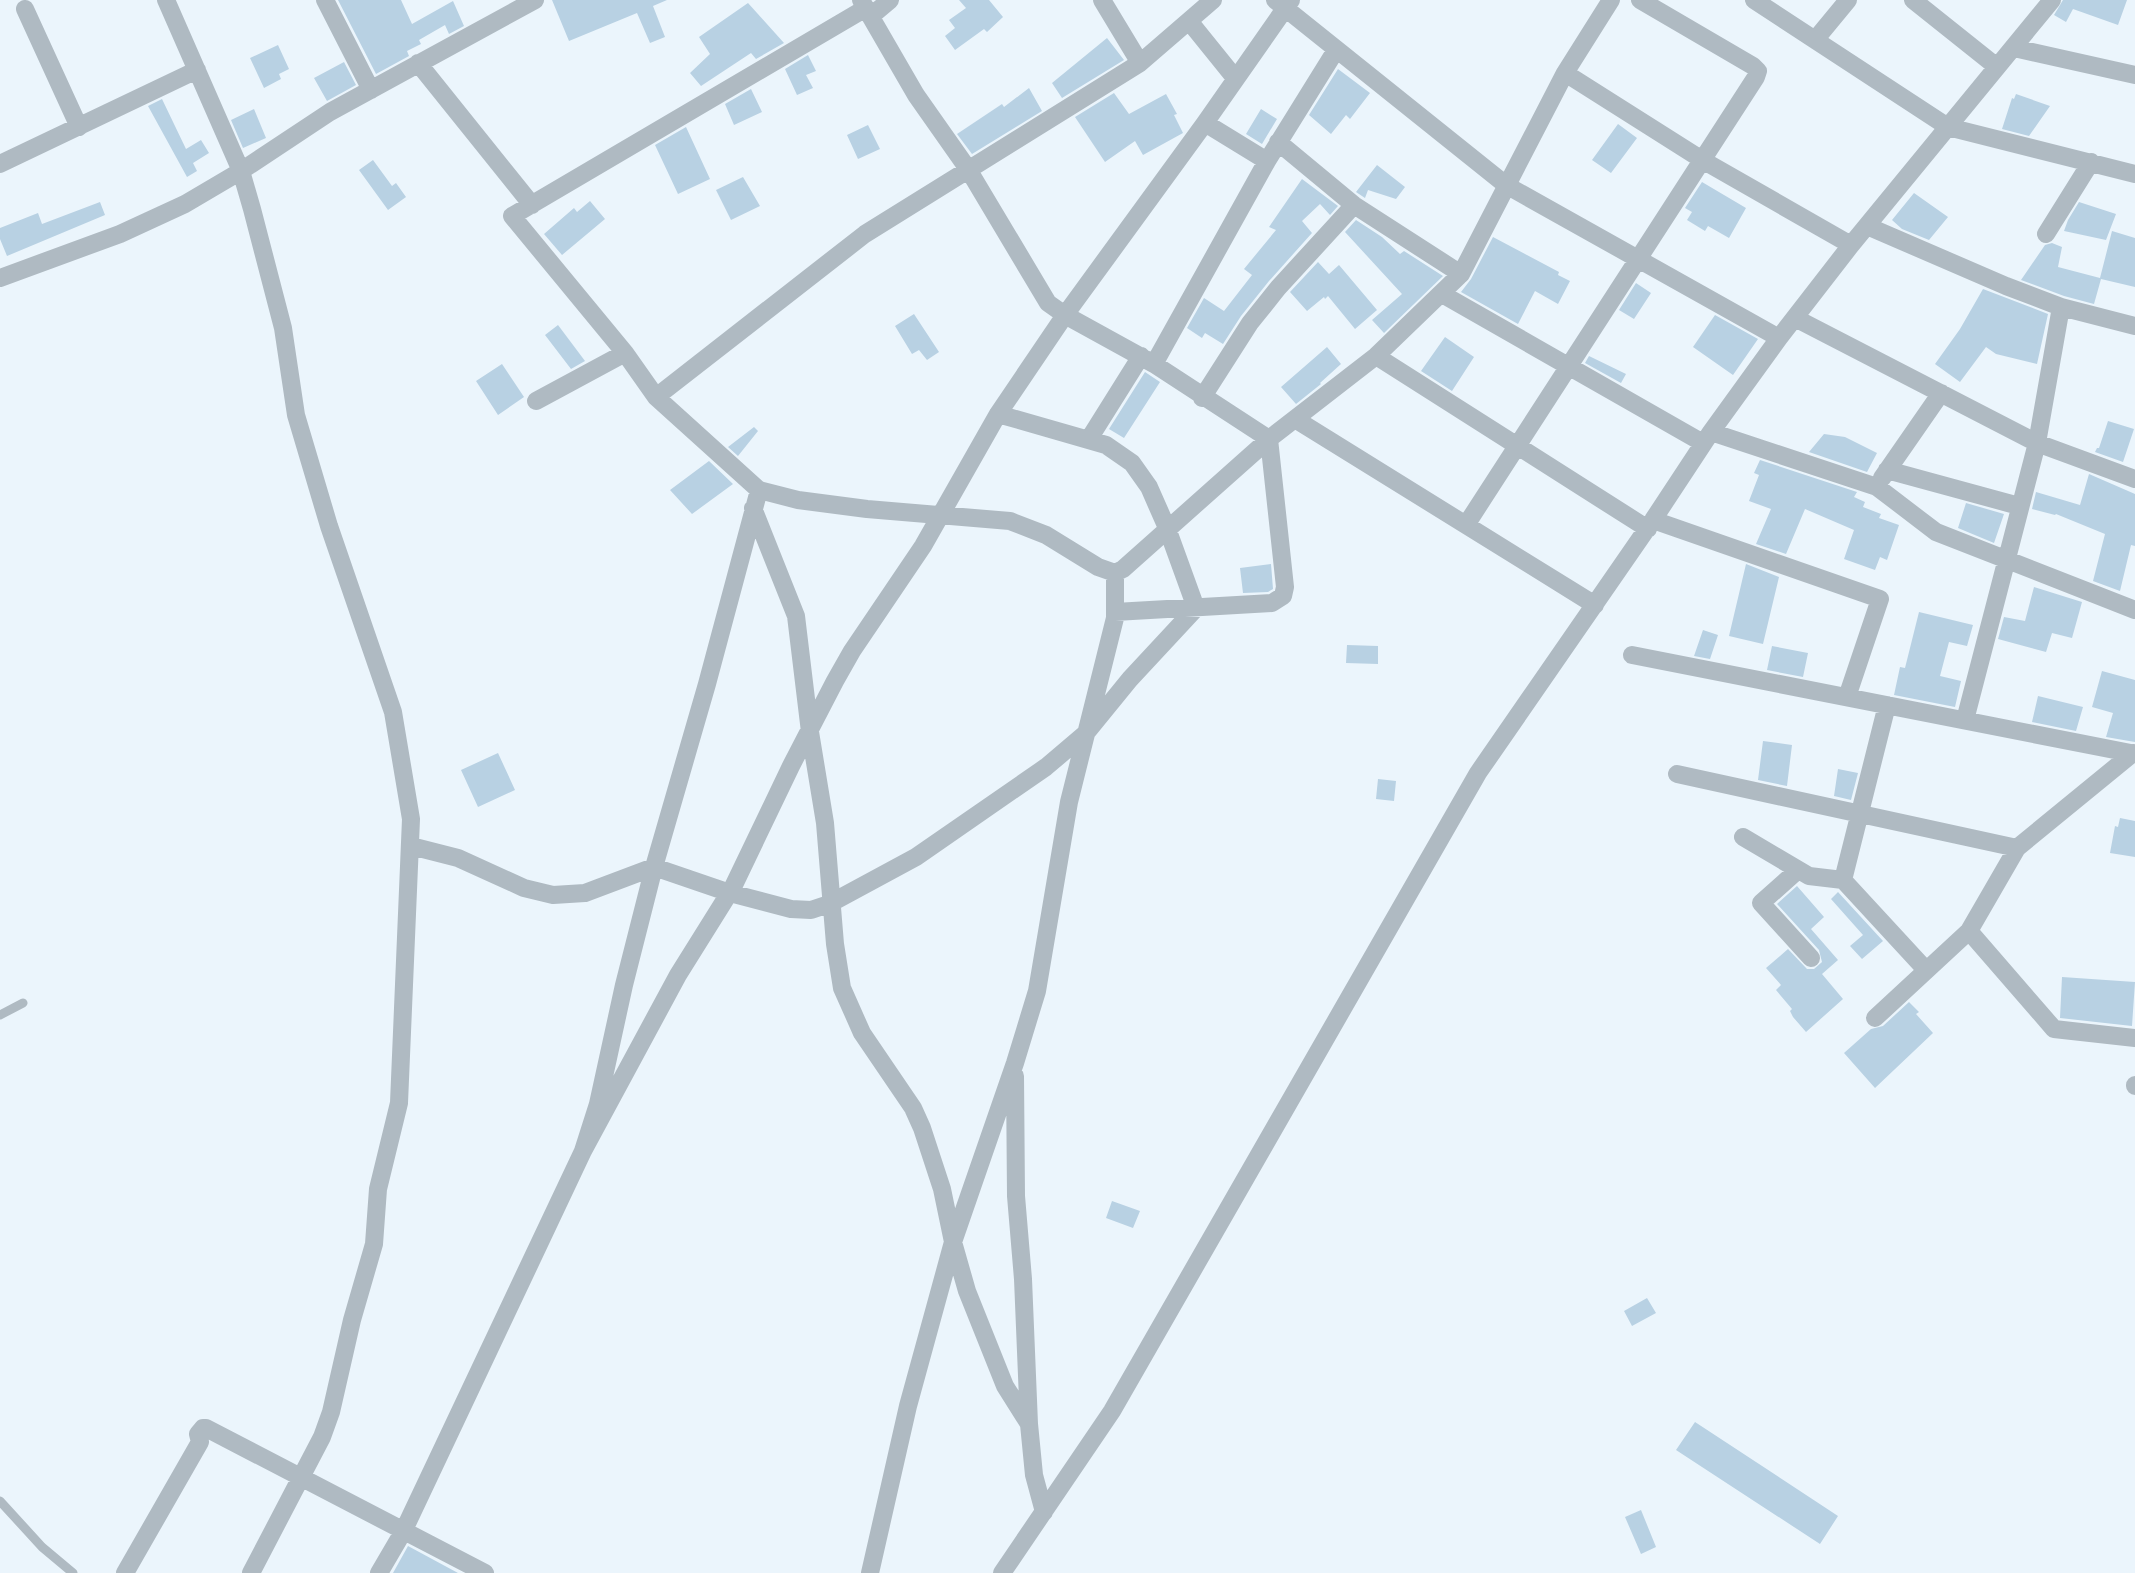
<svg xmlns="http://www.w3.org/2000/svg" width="2135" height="1573" font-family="'Crimson Pro',serif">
<rect width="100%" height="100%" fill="#ebf5fc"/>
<path fill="#b8d1e3" d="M338,0H401L412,24L453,1L464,26L449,34L445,25L419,40L421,44L407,51L409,56L376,74Z
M552,0H667L653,6L665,37L650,43L637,13L569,41Z
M959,0H989L1003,17L987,32L984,29L955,50L945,36L955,28L949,20L966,8Z
M2063,0H2127L2118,25L2073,9L2066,22L2054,15Z
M748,3L784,43L756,59L751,53L701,86L690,73L710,54L699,37Z
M1107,38L1124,60L1062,98L1052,83Z
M278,45L289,69L279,74L281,79L264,88L250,58Z
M808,55L816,71L806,75L813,88L797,95L785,69Z
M344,62L356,85L327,101L314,78Z
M1338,69L1370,93L1350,119L1346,115L1331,134L1309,115Z
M1029,88L1042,111L972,154L957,134L1002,104L1004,107Z
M751,89L762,112L734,125L725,104Z
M1114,93L1129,114L1166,94L1177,114L1174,115L1183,133L1143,155L1135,141L1105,162L1075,117Z
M2016,94L2050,106L2029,136L2002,129L2012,98L2014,99Z
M162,99L186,149L201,140L209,153L193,163L197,171L187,177L148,106Z
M254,109L266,138L243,148L231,120Z
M1261,109L1277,119L1262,144L1246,134Z
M1618,124L1637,138L1611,173L1592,160Z
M868,125L880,149L858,159L847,135Z
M686,127L710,179L678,194L655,145Z
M373,160L392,186L396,183L406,197L388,210L359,170Z
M1377,165L1405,187L1396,199L1368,190L1365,198L1356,192Z
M743,177L760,206L731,220L716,190Z
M1302,179L1338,206L1330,215L1320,204L1302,221L1312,233L1269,281L1241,316L1223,344L1205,333L1202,338L1187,328L1204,298L1224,311L1252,275L1244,269L1276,230L1269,227Z
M1702,182L1746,208L1729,238L1708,226L1705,231L1687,220L1692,212L1685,208Z
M1914,193L1948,217L1929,240L1902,229L1892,220Z
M590,201L605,219L562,255L544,234L574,208L577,212Z
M100,202L105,215L7,256L0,239V228L38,213L42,224Z
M2079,202L2116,214L2106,240L2064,231L2068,220Z
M1356,220L1382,237L1400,254L1404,251L1443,276L1384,333L1372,320L1402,294L1345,232Z
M2112,231L2135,238V287L2101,279L2094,304L2064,296L2021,280L2045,245L2052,243L2062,247L2058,267L2100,278Z
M1493,237L1559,272L1558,275L1570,281L1558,304L1535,291L1518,324L1461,292L1471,279Z
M1318,262L1329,274L1339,265L1377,310L1355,329L1328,296L1325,299L1324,297L1307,311L1290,292Z
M1636,283L1651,293L1634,319L1619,310Z
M1983,289L2048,314L2037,364L1996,354L1986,347L1960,382L1935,364L1960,329Z
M914,314L939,352L927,360L919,350L912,354L895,326Z
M1715,315L1758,339L1733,375L1693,347Z
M558,325L585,361L571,369L545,335Z
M1445,337L1474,357L1452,391L1421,371Z
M1327,347L1341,364L1320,383L1321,384L1296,404L1281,387Z
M1589,356L1626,374L1621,383L1585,363Z
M502,364L524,397L498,415L476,381Z
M1145,372L1160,382L1124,438L1109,429Z
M2108,421L2134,429L2123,462L2095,452L2097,448H2099Z
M754,427L758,431L738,456L728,447Z
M1824,434L1845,437L1877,453L1867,472L1809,452Z
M1760,460L1857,492L1854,497L1865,502L1863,507L1881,514L1879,518L1899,525L1887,560L1880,557L1875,570L1844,559L1854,530L1805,509L1786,554L1756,544L1771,509L1749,501L1759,475L1754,473Z
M709,461L733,484L692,514L670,490Z
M2089,474L2135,494V546L2131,545L2120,591L2093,581L2105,534L2056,514L2055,515L2032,509L2036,492L2080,505Z
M1966,503L2004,514L1994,543L1958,528Z
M1271,564L1273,589L1268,592L1243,593L1240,568Z
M1746,564L1779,577L1763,644L1729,636Z
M2034,587L2082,602L2072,638L2052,633L2046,652L1998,639L2004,617L2025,621Z
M1919,612L1973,625L1967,646L1949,642L1940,676L1961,681L1955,707L1894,695L1900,667L1905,668Z
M1703,630L1718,635L1710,659L1694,656Z
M1347,645L1378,646V664L1346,663Z
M1772,646L1808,653L1803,677L1767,670Z
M2102,671L2135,680V742L2106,737L2113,713L2092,707Z
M2038,696L2083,707L2076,731L2032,722Z
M1763,741L1792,745L1787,786L1758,780Z
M498,753L515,790L478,807L461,770Z
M1838,769L1858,773L1851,800L1834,796Z
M1378,779L1396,781L1394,801L1376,799Z
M2120,818L2135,821V857L2110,853L2115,826L2118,827Z
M1797,886L1824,917L1811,929L1838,960L1822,974L1843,999L1806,1032L1793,1017L1790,1011L1792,1009L1776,990L1781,985L1766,968L1788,949L1807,969H1814L1822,962L1819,950L1777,904Z
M1838,892L1883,941L1862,959L1850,946L1863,935L1831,899Z
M2062,977L2135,982L2132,1026L2060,1018Z
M1909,1002L1919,1012L1916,1014L1933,1033L1875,1088L1844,1053L1871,1029L1883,1026Z
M1112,1201L1140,1211L1133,1228L1106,1218Z
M1647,1298L1656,1313L1632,1326L1624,1311Z
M1695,1422L1838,1516L1820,1544L1676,1450Z
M1641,1510L1656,1547L1641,1554L1625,1517Z
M408,1546L458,1573H393Z"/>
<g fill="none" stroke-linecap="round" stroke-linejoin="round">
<path stroke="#afbac2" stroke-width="9" d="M0,1015L23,1003
M0,1501L42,1547L73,1573"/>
<path stroke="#afbac2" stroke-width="18" d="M166,0L241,171L252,209L283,328L296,415L329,526L393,712L411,819L399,1103L378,1189L374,1244L352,1320L331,1412L322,1437L251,1573
M325,0L371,90
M861,0L916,95L968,169L1048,303L1065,315L1154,364L1269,439L1285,587L1283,596L1272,603L1115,612
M1102,0L1140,63
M1275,0L1506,185L1779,338
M1754,0L1948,127L2135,174
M1913,0L1997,67
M866,8L512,216L625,353L656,397L759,490L798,500L867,509L1010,521L1046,535L1098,567L1115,573L1123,569L1269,439L1376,356L1461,274L1565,73L1611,0
M25,9L79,127
M871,16L890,0
M1189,21L1235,78
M1815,40L1848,0
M2014,48L2135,75
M418,63L532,205
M1565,73L1704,161L1851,245
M1205,123L1267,161
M1278,142L1354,205L1461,274
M0,164L197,70
M1867,226L2006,286L2061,307L2135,326
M2046,234L2091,162
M0,278L120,234L185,204L241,171L330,112L535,0
M1442,294L1703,443
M1795,318L2037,443L2135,479
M1376,356L1648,529
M1154,364L1267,161L1336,50
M656,397L865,234L1140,63L1213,0
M1202,398L1250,323L1278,288L1354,205
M536,401L625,353
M1295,419L1595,605
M1711,432L1877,487L1936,532L2135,610
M1089,439L1141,356
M1887,470L2019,506
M1882,478L1941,393
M753,508L796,616L810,732L825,823L835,944L842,988L862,1033L913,1108L922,1128L942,1189L953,1242L967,1291L1005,1386L1029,1424
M1653,520L1880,599L1847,697
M1466,525L1756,77L1758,71L1753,66L1640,0
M1632,655L2135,754
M1965,720L2037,443L2061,307
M1677,774L2017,848
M1743,837L1809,876L1843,880L1926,970
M411,846L458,858L524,888L553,895L585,893L654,867L730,893L791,909L811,910L829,904L916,857L1046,767L1086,733L1130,679L1196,608L1167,528L1149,487L1132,463L1106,445L998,414
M1798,870L1761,903L1811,958
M1843,880L1887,705
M1969,931L2054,1029L2135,1038
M1875,1018L1969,931L2017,848L2133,753
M1015,1076L1016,1196L1023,1279L1029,1424L1034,1475L1044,1512
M2135,1085V1086
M583,1151L678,975L733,887L791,766L835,681L852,651L923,546L998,414L1065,315L1205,123L1291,0
M125,1573L200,1442L198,1434L203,1428H206L485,1573
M379,1573L403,1532L583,1151L598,1104L624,985L654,867L707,684L759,490
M870,1573L908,1406L953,1242L1015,1063L1037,991L1069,802L1115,618V573
M1002,1573L1112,1411L1478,773L1653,520L1711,432L1779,338L1851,245L2052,0"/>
</g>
</svg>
